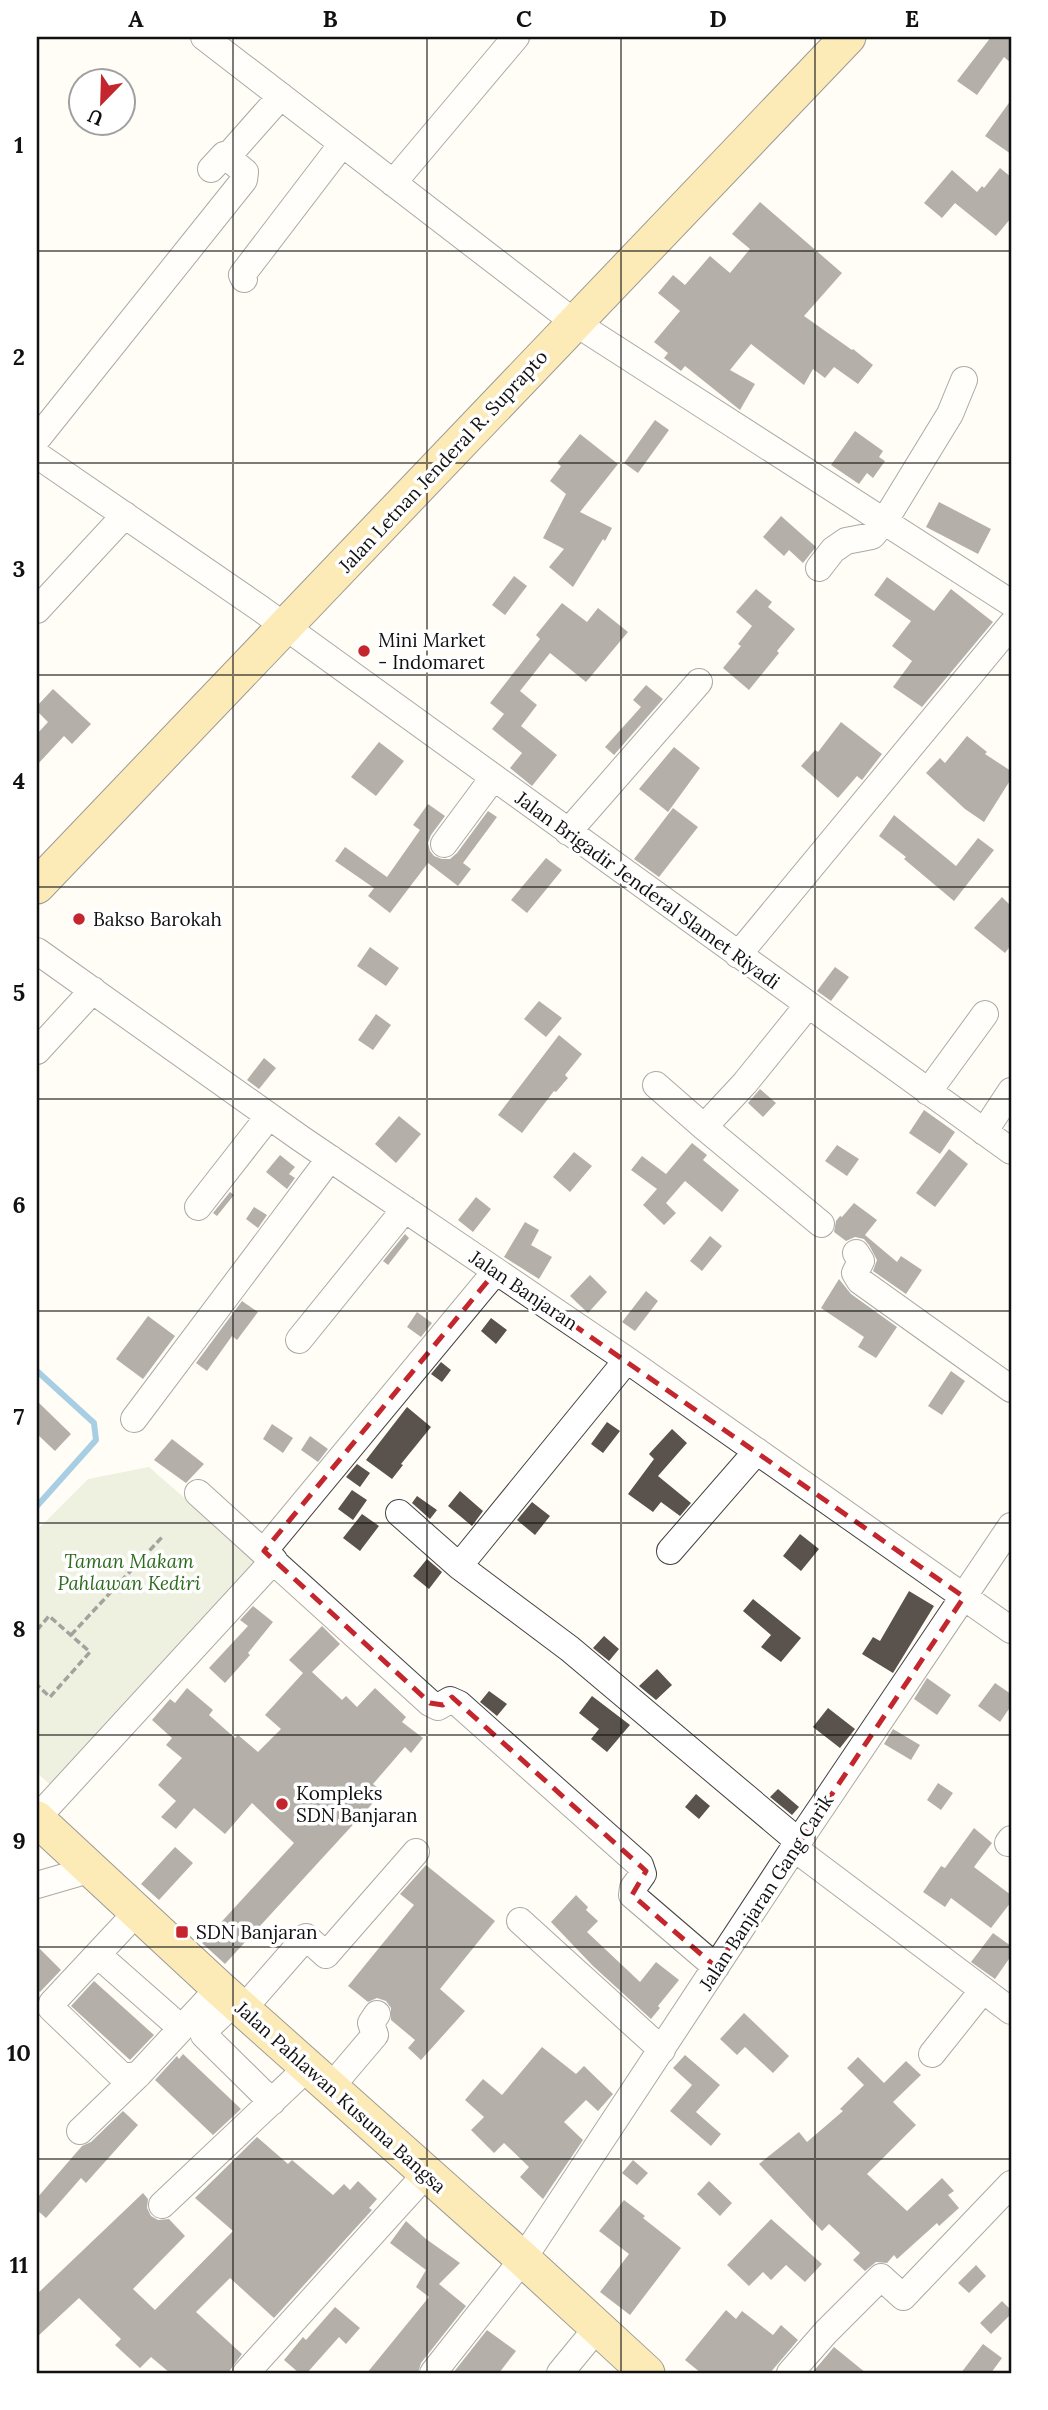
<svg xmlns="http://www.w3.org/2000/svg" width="1048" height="2410" font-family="Lora,serif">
<rect width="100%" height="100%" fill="#fffdf5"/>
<path fill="#d9e3c4" d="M149,1467L260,1564L54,1788L37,1773V1530L88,1479Z"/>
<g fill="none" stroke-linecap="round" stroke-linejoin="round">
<path stroke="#3f96cf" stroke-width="6" d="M37,1371L94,1423L96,1440L37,1506"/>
</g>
<path fill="#5a524d" d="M991,37H1011V63L1004,57L977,95L957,81Z
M1011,100V154L985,136Z
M1000,168L1011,177V218L996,236L955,203L942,218L924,203L952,170L977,192L982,186L984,188Z
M760,202L842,273L804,316L852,350L853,349L873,365L858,384L834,367L825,378L813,369L804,385L751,344L730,370L755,384L740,410L685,366L681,371L664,358L668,353L654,342L680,311L658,293L673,275L685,285L710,256L730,273L750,249L732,234Z
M655,420L669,430L638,473L624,463Z
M855,431L883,451L879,457L885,461L873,478L867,473L859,484L831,465Z
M580,434L618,464L580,512L612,528L605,541L603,539L573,587L549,567L564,549L543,538L566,494L550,481L561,466L557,463Z
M939,502L991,529L978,554L926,527Z
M781,516L816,547L803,563L789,550L784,556L763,537Z
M514,576L527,586L505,615L492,605Z
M887,577L934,611L951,589L993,622L922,707L893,687L912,661L892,646L911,621L874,595Z
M756,589L772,602L768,607L795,629L777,651L779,653L749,690L723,668L741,646L738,644L752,626L736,612Z
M562,603L587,622L598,608L628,632L586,682L550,653L520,691L537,705L521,726L557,755L532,786L510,768L522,753L492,729L504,714L490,703L540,639L536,635Z
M646,685L663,699L614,755L605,747L641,707L633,700Z
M53,689L91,724L72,744L64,736L37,765V734L48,722L37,711V706Z
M841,722L882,754L862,780L857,776L838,798L801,766L815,750L818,752Z
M967,736L987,752L985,754L1011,771V779L984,822L965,809L926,773L940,758L945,763Z
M379,742L404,761L376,796L351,777Z
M674,747L700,768L668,812L639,789Z
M428,804L445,816L431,835L428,843L430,851L434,856L442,859H450L457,853L488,811L497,817L463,863L471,869L458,886L428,863L390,913L368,896L374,888L335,861L345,847L387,877L420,830L413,825Z
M673,808L698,827L659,877L634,859Z
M894,815L956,866L978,838L994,850L954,901L904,859L906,857L879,836Z
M546,858L562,870L527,913L511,900Z
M1002,897L1011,906V945L1005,953L974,928Z
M370,947L399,968L386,986L357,966Z
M835,967L849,977L831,1001L817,991Z
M539,1001L562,1018L546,1037L524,1019Z
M376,1014L391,1025L373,1050L358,1040Z
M559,1035L582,1054L565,1075L568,1078L556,1092L554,1091L522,1133L498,1115Z
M264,1058L276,1068L259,1089L247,1080Z
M760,1089L776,1103L763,1117L748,1103Z
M924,1110L955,1132L940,1154L909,1133Z
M399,1116L421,1134L396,1163L375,1144Z
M692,1143L707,1155L703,1160L739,1190L722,1212L685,1181L666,1203L676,1213L664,1225L643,1205L657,1189L631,1170L642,1156L666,1174Z
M837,1145L859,1159L847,1176L825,1161Z
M949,1149L968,1164L935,1207L916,1193Z
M574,1152L592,1166L570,1192L553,1177Z
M280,1155L295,1167L289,1174L295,1178L287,1189L266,1172Z
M230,1192L234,1195L217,1216L213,1213Z
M476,1197L491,1209L473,1232L458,1220Z
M854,1203L877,1220L865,1235L897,1262L901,1256L922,1270L906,1294L873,1271L877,1260L869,1245L864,1239L855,1237L846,1241L834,1232L836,1221L840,1216L842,1217Z
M254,1207L267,1215L258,1228L246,1219Z
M525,1222L539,1230L531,1245L552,1257L539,1279L504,1257Z
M405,1234L409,1238L388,1265L383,1261Z
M710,1236L722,1246L702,1271L690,1261Z
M590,1275L607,1292L588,1313L570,1296Z
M839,1279L851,1294L897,1327L876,1358L858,1347L864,1337L821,1308Z
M646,1291L658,1301L635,1331L622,1322Z
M242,1301L258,1312L237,1340L232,1336L207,1371L196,1363Z
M417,1312L432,1323L421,1337L407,1327Z
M148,1316L175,1336L143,1379L116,1359Z
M491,1318L507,1330L496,1344L481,1331Z
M441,1362L451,1370L442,1382L431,1374Z
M951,1371L965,1381L942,1415L928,1406Z
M37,1401L71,1434L55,1451L37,1434Z
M407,1407L431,1427L401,1464L403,1465L392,1479L366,1460Z
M607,1422L620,1431L603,1453L591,1444Z
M272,1424L293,1438L283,1453L263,1439Z
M672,1429L687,1443L658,1476L691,1503L680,1516L661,1502L653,1512L628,1494L654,1459L649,1454Z
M310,1436L328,1449L318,1462L301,1450Z
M172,1439L204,1464L186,1483L154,1460Z
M357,1464L370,1473L360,1487L346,1477Z
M352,1490L367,1500L353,1520L338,1509Z
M460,1491L483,1511L472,1526L448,1506Z
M417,1496L437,1510L430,1519L412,1503Z
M532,1502L550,1516L535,1535L517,1520Z
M362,1514L379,1526L360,1551L343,1538Z
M800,1534L819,1549L801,1571L783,1556Z
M427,1559L442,1572L429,1589L413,1576Z
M909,1591L934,1606L893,1673L862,1654L873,1637L880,1641Z
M753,1599L801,1638L781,1662L761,1647L771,1635L743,1611Z
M253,1606L273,1622L248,1653L250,1655L225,1683L209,1668L248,1626L240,1620Z
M322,1626L340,1644L312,1672L342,1700L346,1696L357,1707L375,1688L406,1717L402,1722L423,1738L411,1753L405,1747L373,1784L383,1792L225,1964L202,1943L294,1843L252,1803L225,1834L194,1808L176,1829L161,1817L176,1801L158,1785L182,1758L166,1745L172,1738L152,1720L170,1699L175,1703L187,1688L213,1710L209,1715L235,1738L238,1735L258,1752L281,1729L265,1715L303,1673L289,1660Z
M604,1636L619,1649L609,1661L593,1648Z
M657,1669L672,1685L656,1700L639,1686Z
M927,1678L951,1695L937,1715L914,1699Z
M995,1683L1011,1694V1706L1000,1722L978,1706Z
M489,1691L507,1704L497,1716L480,1702Z
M592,1696L630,1725L607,1752L591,1739L599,1729L579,1713Z
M828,1708L855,1729L840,1748L813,1727Z
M893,1729L920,1745L911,1760L884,1744Z
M938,1783L953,1793L941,1810L927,1800Z
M778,1789L799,1807L792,1815L770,1797Z
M696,1794L710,1806L699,1819L685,1807Z
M974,1828L992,1843L974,1867L1011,1895V1902L991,1928L951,1898L945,1907L923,1892L941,1866L945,1868Z
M175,1847L193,1863L159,1900L141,1884Z
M426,1865L495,1921L440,1989L465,2011L421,2060L408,2048L415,2040L391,2020V2008L386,2001L377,1998L368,2002L348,1986L414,1905L400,1894Z
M576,1895L588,1907L586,1910L598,1921L587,1932L640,1982L656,1962L679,1980L658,2006L660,2008L651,2019L593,1966L551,1922Z
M993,1933L1011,1946V1956L995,1979L971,1962Z
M37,1946L61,1970L40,1992L37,1989Z
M94,1981L154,2035L130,2060L71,2006Z
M744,2013L789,2056L773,2073L745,2047L737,2055L720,2039Z
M542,2047L576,2074L584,2066L613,2094L598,2111L586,2100L564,2122L583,2140L543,2199L520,2177L529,2167L504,2143L494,2153L471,2130L484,2117L465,2100L483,2079L502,2095Z
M183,2054L241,2109L213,2135L155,2080L177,2056L179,2059Z
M685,2055L720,2085L696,2112L721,2134L711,2146L670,2111L692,2085L673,2068Z
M858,2057L884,2083L906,2061L921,2075L893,2102L916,2125L867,2174L907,2211L942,2178L954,2191L948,2195L959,2208L939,2226L937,2223L897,2259L894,2255L887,2263L876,2262L865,2271L853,2260L860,2253L829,2224L822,2231L759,2164L799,2132L807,2142L843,2111L840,2109L864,2085L847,2068Z
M123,2111L138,2125L86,2183L81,2178L46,2218L37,2210V2198L82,2146L91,2142Z
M257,2137L288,2164L292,2160L333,2195L344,2184L350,2190L358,2181L377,2199L369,2208L372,2210L274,2318L230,2278L196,2312L242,2354L228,2373H170L151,2357L140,2368L115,2345L121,2339L79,2298L37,2337V2294L143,2193L148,2199L147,2208L151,2216L158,2220L169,2219L185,2236L133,2289L155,2310L233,2231L195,2198Z
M633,2160L648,2173L637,2185L622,2173Z
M709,2181L732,2203L720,2216L697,2194Z
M624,2200L645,2216L643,2218L681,2248L630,2315L600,2292L629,2254L599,2231Z
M771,2219L822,2264L805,2282L786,2265L771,2280L763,2272L749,2286L727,2265Z
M406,2221L426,2239L460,2263L439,2284L466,2306L421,2363L418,2373H367L429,2297L416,2287L426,2270L390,2243Z
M976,2265L986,2276L969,2293L958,2283Z
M1002,2301L1011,2310V2314L991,2334L980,2323Z
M335,2307L360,2328L346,2344L339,2337L307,2373H299L284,2360L303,2337L306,2340Z
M726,2310L736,2319L742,2311L773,2335L781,2325L798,2340L770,2373H701L685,2360Z
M487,2330L516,2351L499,2373H453Z
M983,2344L1002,2358L991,2373H961Z
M834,2347L866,2373H812Z"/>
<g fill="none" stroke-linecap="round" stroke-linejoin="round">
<defs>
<path id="minor" d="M204,37L574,322L1011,603
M211,169L224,155L227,157L281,96
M393,183L516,37
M244,279L242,275L342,144
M37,439L244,180L245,172L227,157
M37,455L261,609L1011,1151
M819,568L833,550L846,541L872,536L884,522L950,414L964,380
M37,610L125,515
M568,832L699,682
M444,844L493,778
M37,951L300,1138L627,1360L1011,1630
M738,955L1011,625
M37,1051L93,990
M656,1085L704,1127L745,1083L808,1005
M928,1092L985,1014
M704,1127L821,1224
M984,1132L1011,1091
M198,1207L269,1116
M856,1253L861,1261L855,1273L860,1281L1011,1389
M299,1340L405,1209
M134,1419L330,1158
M198,1493L430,1703L438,1707L450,1700L459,1704L640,1865L643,1874L633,1888L632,1895L716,1967
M399,1513L459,1566L570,1649L798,1841
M264,1551L496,1271
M670,1551L757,1451
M459,1566L627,1360
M37,1818L274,1560
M1008,1843L1011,1839
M794,1848L1011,2011
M37,1885L92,1869
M137,1912L52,2003L51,2008L123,2077L138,2075
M520,1921L662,2050
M98,1955L181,2028
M235,2002L207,2028L204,2035L272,2102
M243,2009L306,1937L326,1955L416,1852
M932,2054L983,1990
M330,2088L375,2035L371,2023L377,2014
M80,2131L138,2075L219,1988
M162,2205L308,2067
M246,2373L426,2174
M433,2373L523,2259L794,1848L1011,1526
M560,2373L597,2328
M790,2373L826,2332L881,2277L903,2297L1011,2184"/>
<path id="major" d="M37,886L848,37
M37,1819L219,1988L523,2259L647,2373"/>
</defs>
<use href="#minor" stroke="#444" stroke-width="28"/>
<use href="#major" stroke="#222" stroke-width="37"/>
<path stroke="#333" stroke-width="3.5" stroke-dasharray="7 3.5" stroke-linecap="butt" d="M37,1630L49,1616L90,1652L50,1697L37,1685
M71,1635L164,1535"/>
<use href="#minor" stroke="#fff" stroke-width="26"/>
<use href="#major" stroke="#f9d66b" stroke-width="35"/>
</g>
<path d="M0 0H1048V2410H0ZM496,1271L964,1597L716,1967L632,1895L646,1871L452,1697L443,1705L430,1703L264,1551Z" fill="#fffdf5" fill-opacity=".55" fill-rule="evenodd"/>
<path fill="none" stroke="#c4262e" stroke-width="5" stroke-dasharray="14 9" stroke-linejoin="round" d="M496,1271L964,1597L716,1967L632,1895L646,1871L452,1697L443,1705L430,1703L264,1551Z"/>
<path fill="none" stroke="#111" stroke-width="2" stroke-opacity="0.55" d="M233,37V2373M427,37V2373M621,37V2373M815,37V2373M37,251H1011M37,463H1011M37,675H1011M37,887H1011M37,1099H1011M37,1311H1011M37,1523H1011M37,1735H1011M37,1947H1011M37,2159H1011"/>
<g fill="#c4262e" stroke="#fff" stroke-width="2.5">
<circle cx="364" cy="651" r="7"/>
<circle cx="79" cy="919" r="7"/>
<circle cx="282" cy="1804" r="7"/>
<rect x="175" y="1925" width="14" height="14" rx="3.5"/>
</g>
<g text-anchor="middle" stroke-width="7" stroke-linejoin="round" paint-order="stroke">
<g font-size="19" fill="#111" stroke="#fff">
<text transform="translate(443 461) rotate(-47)" y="7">Jalan Letnan Jenderal R. Suprapto</text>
<text transform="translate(648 890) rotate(36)" y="7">Jalan Brigadir Jenderal Slamet Riyadi</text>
<text transform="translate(524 1290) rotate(34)" y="7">Jalan Banjaran</text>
<text transform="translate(766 1892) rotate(-57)" y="7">Jalan Banjaran Gang Carik</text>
<text transform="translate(341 2097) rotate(42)" y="7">Jalan Pahlawan Kusuma Bangsa</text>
</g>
<g font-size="19" fill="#111" stroke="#fff" text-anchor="start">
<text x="378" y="647">Mini Market<tspan x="378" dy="22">- Indomaret</tspan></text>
<text x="93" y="926">Bakso Barokah</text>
<text x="296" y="1800">Kompleks<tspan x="296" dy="22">SDN Banjaran</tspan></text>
<text x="196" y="1939">SDN Banjaran</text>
</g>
<g font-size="19" font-style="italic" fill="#2f6b1f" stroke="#fff">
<text x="129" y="1568">Taman Makam<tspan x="129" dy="22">Pahlawan Kediri</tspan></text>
</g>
</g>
<rect width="1048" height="2410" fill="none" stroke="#ffffff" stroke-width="77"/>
<g transform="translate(102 102) rotate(203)"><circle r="33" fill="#ffffff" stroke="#a0a0a0" stroke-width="2"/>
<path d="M0-5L12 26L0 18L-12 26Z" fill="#c4262e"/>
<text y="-10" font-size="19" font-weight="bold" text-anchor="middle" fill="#111111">U</text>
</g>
<rect x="38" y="38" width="972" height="2334" fill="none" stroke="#111" stroke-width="2.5"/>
<g font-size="23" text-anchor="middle" font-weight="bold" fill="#111">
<text x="136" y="27">A</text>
<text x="330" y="27">B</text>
<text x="524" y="27">C</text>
<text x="718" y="27">D</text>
<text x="912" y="27">E</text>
<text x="19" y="153">1</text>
<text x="19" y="365">2</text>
<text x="19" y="577">3</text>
<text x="19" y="789">4</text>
<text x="19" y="1001">5</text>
<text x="19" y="1213">6</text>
<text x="19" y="1425">7</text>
<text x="19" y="1637">8</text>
<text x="19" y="1849">9</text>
<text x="19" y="2061">10</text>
<text x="19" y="2273">11</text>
</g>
</svg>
